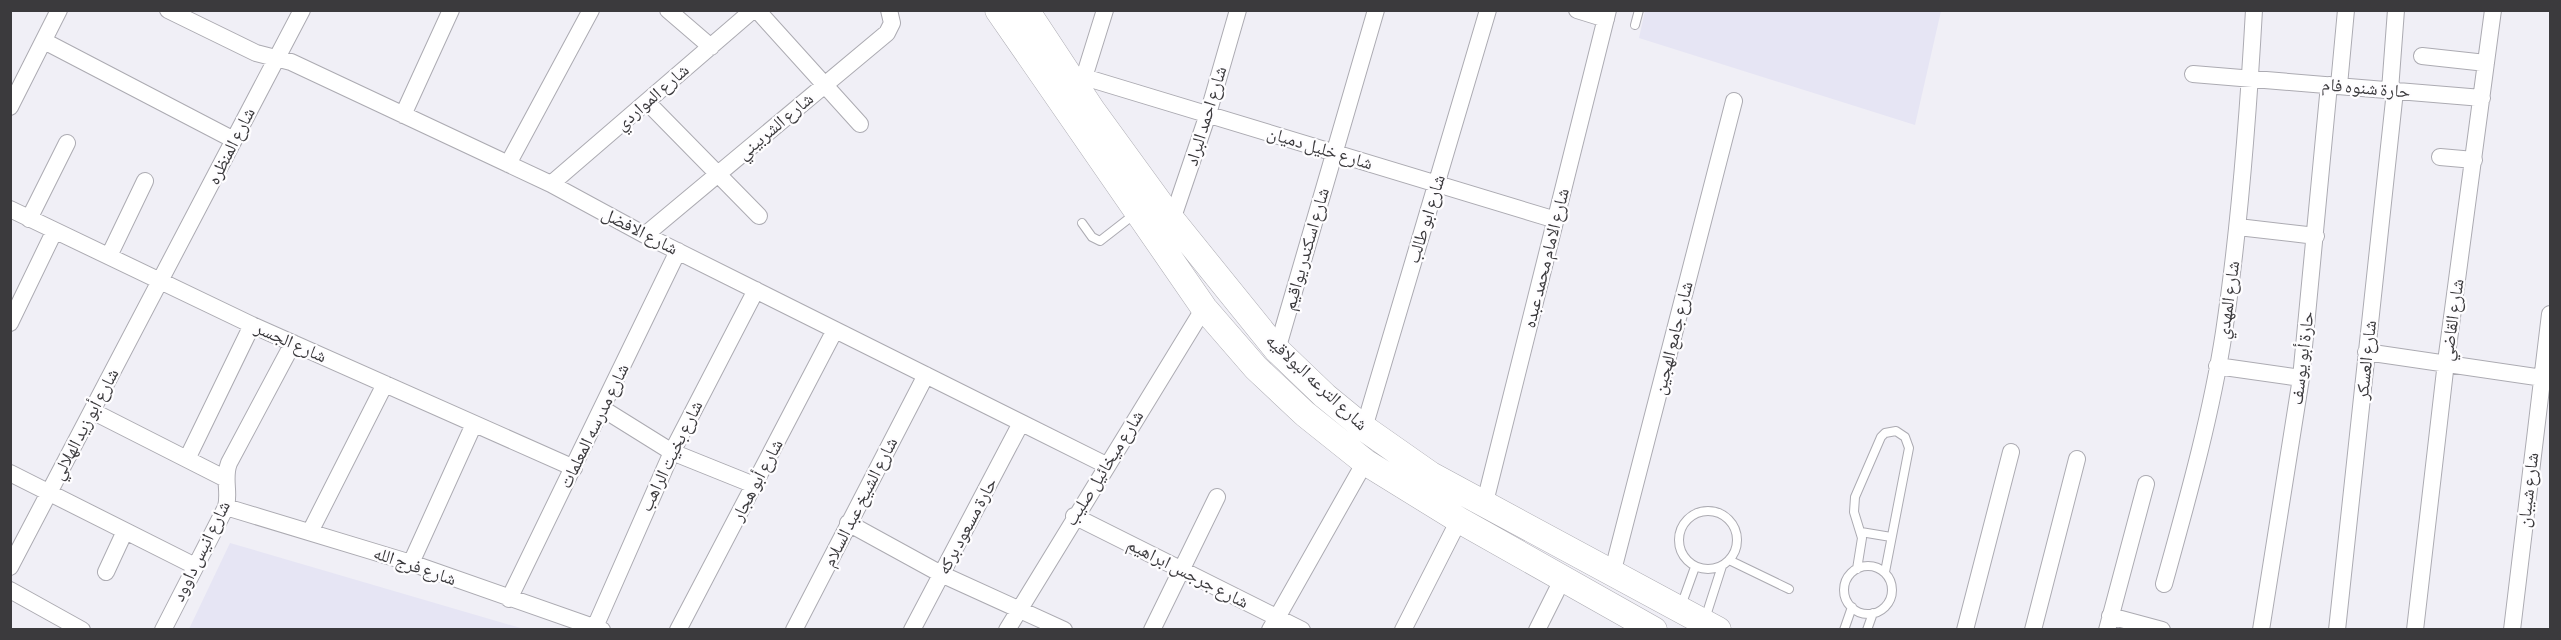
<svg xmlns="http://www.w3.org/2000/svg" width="2561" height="640" font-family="'Asap Condensed','Noto Naskh Arabic',sans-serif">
<rect width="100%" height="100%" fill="#f0eff6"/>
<path fill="#e6e5f4" d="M1645,11V10L1941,11L1915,125L1639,38Z
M230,543L524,629H189Z"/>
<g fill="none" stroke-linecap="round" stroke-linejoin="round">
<defs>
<path id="service" d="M1635,25L1639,10
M1082,223L1092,237L1100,241L1136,213
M1679 540a29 29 0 1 1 58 0a29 29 0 1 1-58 0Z
M1861,532L1891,537
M1729,560L1789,589
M1844 590a24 24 0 1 1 48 0a24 24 0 1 1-48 0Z
M1857,569L1862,538L1854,512L1855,497L1881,437L1885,433L1896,431L1905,437L1909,448L1885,572
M1681,606L1695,567
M1705,619L1722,566
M1844,630L1852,607
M1867,630L1873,613"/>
<path id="minor" d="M168,10L256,53L291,62L551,184L645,235L1106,465
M668,10L711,47
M757,10L860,124
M1577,10L1606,19
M44,41L234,140
M2422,56L2486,63
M2193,74L2482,98
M1084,77L1556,220
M2339,85L2346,10
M1081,87L1105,10
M2390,90L2396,10
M647,102L759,216
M10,107L59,10
M403,115L451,10
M2440,157L2474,160
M508,164L591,10
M551,184L753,10
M10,209L252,325L574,468
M29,219L67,143
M1172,220L1208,114L1238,10
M2238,227L2316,236
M645,235L887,33L892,23L889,10
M109,256L145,181
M10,323L54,232
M1277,350L1376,10
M2366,352L2550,379
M2217,366L2301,378
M603,409L672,452L754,485
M92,411L226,479
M1364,428L1488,10
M187,459L252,325
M10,473L195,566
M1484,506L1608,10
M226,507L411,563L602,630
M1074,516L1302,630
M848,523L941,574L1064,630
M310,532L385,384
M411,563L474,424
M10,567L302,10
M106,572L125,531
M1612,574L1734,101
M2164,584C2187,501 2211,417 2224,332C2240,225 2248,118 2254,10
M10,590L82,630
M509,599L678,251
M2110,616L2162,630
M595,627L672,452L756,290
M163,630L226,507C230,492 223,478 229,463L293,343
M678,630L835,330
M794,630L926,375
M912,630L1021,423
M1007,630L1204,308
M1152,630L1217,497
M1270,630L1365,462
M1403,630L1459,520
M1537,630L1562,580
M1965,630L2011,452
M2033,630L2077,459
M2107,630L2146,484
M2261,630L2301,378L2329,85
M2337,630L2395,91
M2415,630L2446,362L2493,10
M2512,630L2550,314"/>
<path id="primary" d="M998,10L1204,308L1256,368L1305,414L1365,462L1459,520L1654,630
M1026,10L1092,110L1172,220L1277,350L1325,396L1364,428L1431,475L1718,630"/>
</defs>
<use href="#service" stroke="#acabb2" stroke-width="10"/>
<use href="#minor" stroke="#acabb2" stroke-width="18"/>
<use href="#primary" stroke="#acabb2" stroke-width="27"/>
<use href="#service" stroke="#fff" stroke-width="8"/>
<use href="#minor" stroke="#fff" stroke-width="16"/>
<use href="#primary" stroke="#fff" stroke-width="26"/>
</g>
<g text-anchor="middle" stroke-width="4.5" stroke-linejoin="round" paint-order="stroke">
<g font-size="18" fill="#3b3a3d" stroke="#fefdff">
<text transform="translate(2366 88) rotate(5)" y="6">حارة شنوه فام</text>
<text transform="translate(652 97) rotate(-41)" y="6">شارع المواردي</text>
<text transform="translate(1206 116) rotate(-73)" y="6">شارع احمد البراد</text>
<text transform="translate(775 126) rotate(-40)" y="6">شارع الشربيني</text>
<text transform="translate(231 146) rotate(-63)" y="6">شارع المنظره</text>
<text transform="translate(1320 148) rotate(17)" y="6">شارع خليل دميان</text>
<text transform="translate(1426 219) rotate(-73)" y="6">شارع ابو طالب</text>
<text transform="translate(640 231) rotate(27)" y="6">شارع الافضل</text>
<text transform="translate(1306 249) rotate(-74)" y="6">شارع اسكندر يواقيم</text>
<text transform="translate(1546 258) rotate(-76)" y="6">شارع الامام محمد عبده</text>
<text transform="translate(2228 300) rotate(-82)" y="6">شارع المهدي</text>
<text transform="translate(2452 320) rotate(-82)" y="6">شارع القاضي</text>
<text transform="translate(1673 338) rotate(-76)" y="6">شارع جامع الهجين</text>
<text transform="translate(291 342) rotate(24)" y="6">شارع الجسر</text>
<text transform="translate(2302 358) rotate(-83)" y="6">حارة أبو يوسف</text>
<text transform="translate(2366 360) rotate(-84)" y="6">شارع العسكر</text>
<text transform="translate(1317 382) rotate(43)" y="6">شارع الترعه البولاقيه</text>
<text transform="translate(85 424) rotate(-62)" y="6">شارع أبو زيد الهلالي</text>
<text transform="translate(594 426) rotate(-64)" y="6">شارع مدرسه المعلمات</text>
<text transform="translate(671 456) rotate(-64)" y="6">شارع بخيت الراهب</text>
<text transform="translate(1104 468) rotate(-58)" y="6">شارع ميخائيل صليب</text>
<text transform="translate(757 480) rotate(-62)" y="6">شارع أبو هجار</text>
<text transform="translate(2528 490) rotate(-83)" y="6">شارع شيبان</text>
<text transform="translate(860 502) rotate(-63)" y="6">شارع الشيخ عبد السلام</text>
<text transform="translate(967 526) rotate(-62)" y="6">حارة مسعود بركه</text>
<text transform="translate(201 551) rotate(-64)" y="6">شارع انيس داوود</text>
<text transform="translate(415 566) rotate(19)" y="6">شارع فرج الله</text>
<text transform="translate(1188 573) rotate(27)" y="6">شارع جرجس ابراهيم</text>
</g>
</g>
<rect width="2561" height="640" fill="none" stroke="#3b3a3d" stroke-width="24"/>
</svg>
